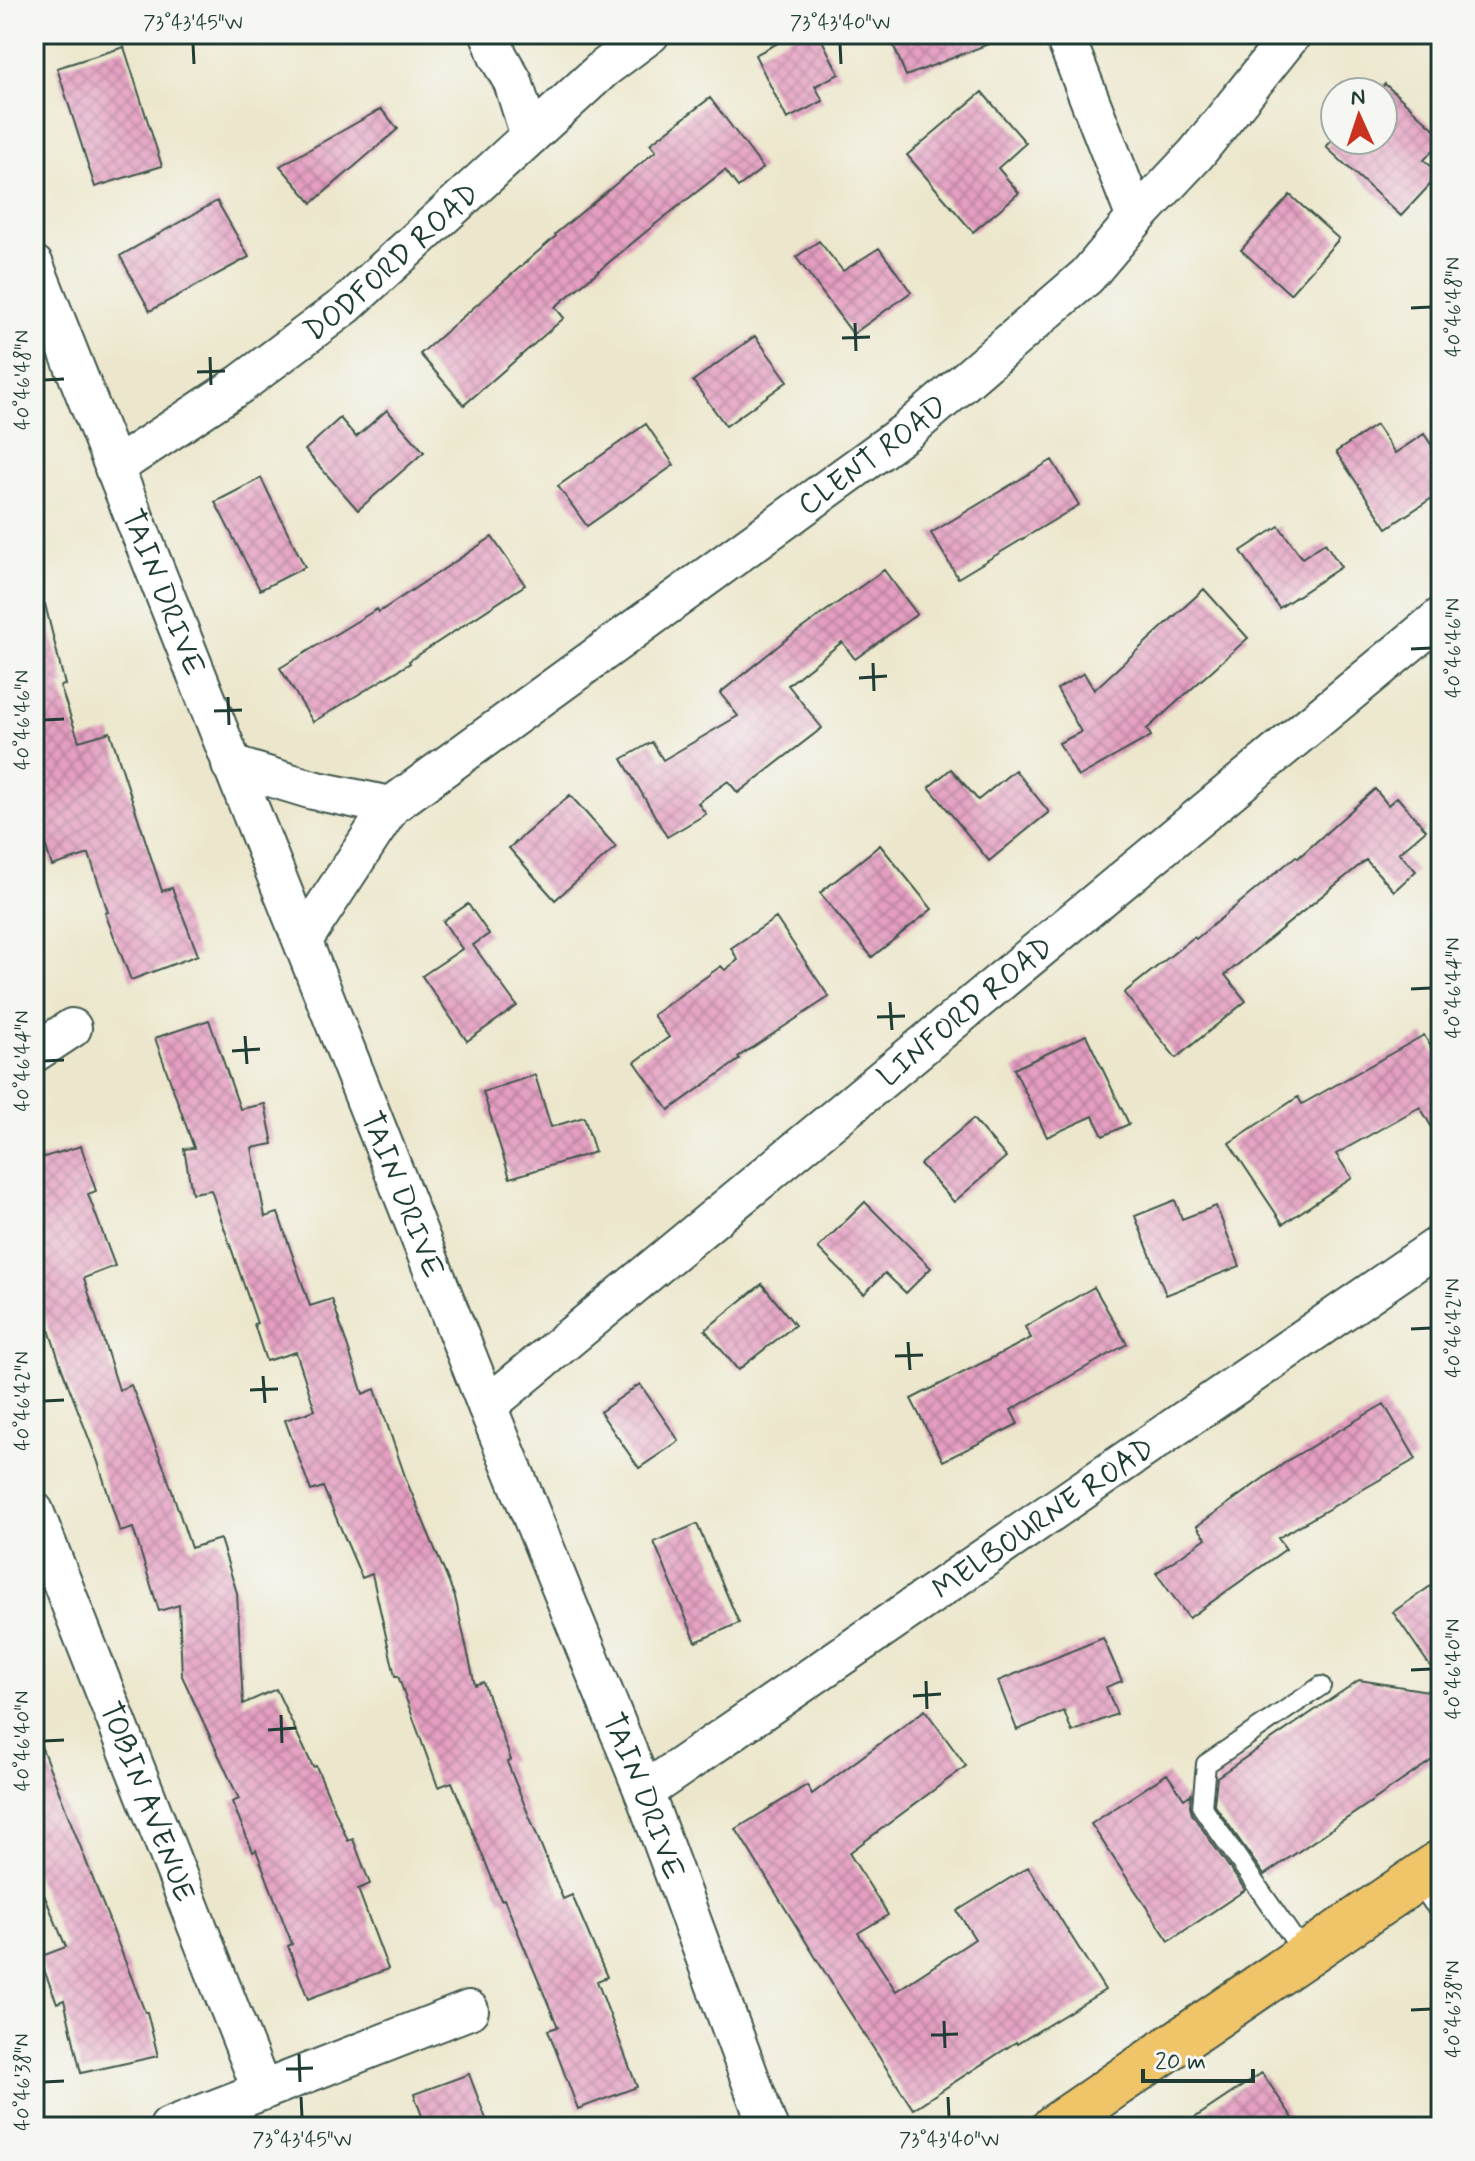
<svg xmlns="http://www.w3.org/2000/svg" width="1475" height="2161" font-family="Mynerve,sans-serif">
<defs>
<pattern id="building-cross-hatch" width="8" height="8" patternUnits="userSpaceOnUse" patternTransform="scale(2)"><rect width="8" height="8" fill="#e59ec1"/><path d="M0 0l8 8M0 8l8-8" fill="none" stroke="#b9829e"/></pattern>
</defs>
<rect width="100%" height="100%" fill="#f6f6f2"/>
<filter id="ink" filterUnits="userSpaceOnUse"><feTurbulence type="fractalNoise" baseFrequency=".0125" numOctaves="2"/><feDisplacementMap in="SourceGraphic" scale="16" xChannelSelector="R" yChannelSelector="G"/><feConvolveMatrix kernelMatrix="1 2 1 2 8 2 1 2 1" color-interpolation-filters="sRGB"/></filter>
<filter id="wash" filterUnits="userSpaceOnUse"><feTurbulence type="fractalNoise" baseFrequency=".006" numOctaves="4" result="noise"/><feDisplacementMap in="SourceGraphic" scale="32" xChannelSelector="R" yChannelSelector="G"/><feGaussianBlur stdDeviation="1.8" result="paint"/><feColorMatrix in="noise" values="0 0 0 0 0 0 0 0 0 0 0 0 0 0 0 0 0 1.4 0 .05"/><feComposite in="paint" operator="in"/></filter>
<g filter="url(#wash)">
<rect width="100%" height="100%" fill="#ece7cc"/>
<g id="blocks">
<path fill="url(#building-cross-hatch)" d="M795,34H819L839,74L815,86L823,101L787,119L755,55Z
M889,34H1008L1009,36L906,76Z
M124,47L162,166L95,187L57,68Z
M1385,84L1441,135V142L1424,160L1440,174L1401,216L1326,147L1335,137V140H1383V92H1377Z
M982,92L1026,143L998,168L1019,193L973,232L907,155Z
M710,98L763,168L738,187L725,170L653,226L555,307L564,318L464,405L420,354L556,236L555,234L656,151L650,144Z
M381,109L398,129L312,203L280,166Z
M1290,195L1339,239L1290,294L1241,250Z
M217,201L249,257L150,311L120,256Z
M819,241L843,271L879,248L911,292L853,334L796,257Z
M755,336L788,381L726,426L693,381Z
M387,410L424,452L358,510L305,450L340,418L356,437Z
M646,424L674,465L587,526L558,486Z
M1376,425L1395,453L1424,434L1441,459V492L1387,528L1336,452Z
M1052,460L1079,505L958,578L931,533Z
M261,478L305,567L260,590L215,502Z
M1279,526L1302,558L1325,543L1341,567L1279,608L1241,551Z
M492,537L525,585L409,661L410,663L313,722L280,668L377,609L379,612Z
M884,570L917,614L855,659L842,642L788,685L822,728L738,793L728,781L698,803L706,814L667,837L622,759L652,742L663,760L738,716L720,693L788,638Z
M1204,589L1248,638L1147,729L1151,736L1078,777L1059,743L1081,732L1057,689L1084,673L1094,690Z
M45,604L65,685L60,686L79,741L110,732L162,891L172,888L198,955L131,980L105,913L108,912L89,854L52,866L34,809V605Z
M951,769L978,800L1015,770L1049,812L989,861L929,787Z
M1375,789L1388,805L1397,797L1426,830L1399,853L1416,871L1394,891L1366,860L1225,975L1246,1001L1176,1058L1124,993L1194,937L1196,939L1296,856L1298,858Z
M570,795L616,847L555,900L509,848Z
M880,845L932,909L872,957L820,893Z
M468,904L489,934L473,945L517,1006L467,1041L422,976L462,949L443,921Z
M776,918L829,997L738,1057L740,1059L669,1110L635,1062L669,1037L653,1015L721,966L725,970L738,960L731,948Z
M209,1020L240,1109L265,1104L273,1144L252,1148L265,1217L278,1213L310,1306L332,1299L363,1394L375,1389L407,1482L455,1597L475,1685L483,1682L511,1760L507,1762L563,1899L572,1895L607,1977L597,1981L637,2087L578,2109L548,2030L558,2027L504,1899L501,1900L452,1782L438,1787L398,1676H395L372,1574L362,1578L323,1487L311,1491L285,1420L315,1410L296,1352L266,1361L254,1324L257,1323L211,1190L192,1193L184,1149L194,1148L155,1038Z
M1086,1035L1129,1124L1103,1136L1093,1116L1047,1137L1014,1069Z
M1424,1035L1441,1064V1143L1420,1107L1336,1154L1352,1178L1283,1224L1229,1143L1298,1097L1302,1104Z
M535,1075L551,1127L584,1117L595,1152L510,1178L483,1092Z
M973,1119L1006,1157L954,1202L920,1164Z
M81,1146L96,1191L88,1194L115,1266L84,1278L119,1390L131,1385L165,1470L191,1548L220,1539L237,1593L243,1704L276,1689L313,1767L316,1766L348,1841L353,1839L370,1884L358,1889L388,1969L308,1999L288,1946L292,1944L256,1850L253,1852L232,1802L239,1799L182,1676L179,1605L159,1611L133,1528L120,1532L98,1462L62,1369L34,1284V1160Z
M1175,1200L1182,1219L1216,1206L1240,1266L1166,1295L1135,1216Z
M865,1202L931,1268L906,1293L885,1273L864,1294L818,1248Z
M762,1284L795,1325L738,1370L705,1330Z
M1094,1287L1127,1344L1011,1410L1018,1424L943,1461L911,1399L1031,1338L1025,1327Z
M640,1384L679,1441L639,1468L600,1412Z
M1384,1404L1416,1459L1278,1538L1286,1549L1189,1618L1156,1573L1206,1538L1197,1526L1290,1459Z
M697,1524L739,1623L696,1642L654,1542Z
M1441,1579V1682L1393,1612Z
M1103,1638L1122,1681L1106,1687L1117,1714L1072,1732L1064,1711L1017,1730L998,1681Z
M1359,1680L1441,1693V1754L1264,1875L1214,1804L1217,1777Z
M925,1710L966,1766L849,1853L888,1915L858,1933L896,1991L975,1939L957,1911L1028,1867L1105,1990L1017,2044L1016,2042L913,2109L842,2000L736,1829L807,1785L812,1794Z
M36,1733L145,2012H147L158,2056L81,2073L64,2000L57,2003L39,1957L66,1947L34,1871V1734Z
M1167,1774L1184,1799L1191,1794L1190,1806L1192,1814L1245,1890L1169,1941L1091,1824Z
M1262,2073L1299,2127H1181Z
M469,2074L486,2119L465,2127H426L414,2094Z"/>
</g>
</g>
<g filter="url(#ink)">
<use href="#blocks" fill-opacity="0" stroke="#3e564b" stroke-width="2"/>
<g fill="none" stroke-linecap="round" stroke-linejoin="round">
<defs>
<path id="lane" d="M1305,1955L1202,1807L1206,1764L1321,1686"/>
<g id="street">
<path d="M490,34L498,56L513,82L530,136"/>
<path d="M1064,34L1136,218"/>
<path id="s1" d="M34,265L487,1406L644,1792L768,2127"/>
<path id="s2" d="M114,468L242,383L346,305L603,69L650,34"/>
<path d="M231,765L313,790L391,806"/>
<path id="s3" d="M303,940L391,806L907,431L1087,276L1136,218L1196,154L1292,34"/>
<path d="M34,1053L72,1028"/>
<path id="s4" d="M487,1406L1441,617"/>
<path id="s5" d="M34,1511L262,2091"/>
<path id="s6" d="M644,1792L1441,1244"/>
<path d="M1425,1873L1441,1897"/>
<path d="M169,2127L469,2010"/>
</g>
<path id="primary" d="M1054,2127L1441,1862"/>
</defs>
<use href="#lane" stroke="#3e564b" stroke-width="22"/>
<use href="#street" stroke="#3e564b" stroke-width="42"/>
<use href="#primary" stroke="#3e564b" stroke-width="48"/>
<use href="#lane" stroke="#fff" stroke-width="18"/>
<use href="#street" stroke="#fff" stroke-width="38"/>
<use href="#primary" stroke="#f0c469" stroke-width="44"/>
</g>
</g>
<path fill="none" stroke="#1f3d34" stroke-width="3" d="M193,44L194,64M840,44L841,64M1411,308L1431,307M855,323L856,351M842,338L870,337M210,357L211,385M197,372L225,371M44,380L64,379M1411,649L1431,648M873,663L874,691M859,678L887,676M228,697L229,725M214,711L242,710M44,720L64,719M1411,989L1431,988M890,1002L892,1030M877,1017L905,1016M245,1036L247,1064M232,1051L260,1049M44,1061L64,1060M1411,1329L1431,1328M908,1342L910,1370M895,1356L923,1355M263,1376L265,1403M250,1390L278,1389M44,1401L64,1400M1411,1670L1431,1669M926,1681L927,1709M913,1696L941,1694M281,1715L282,1743M268,1730L296,1728M44,1741L64,1740M1411,2010L1431,2009M944,2021L945,2048M931,2035L958,2034M299,2054L300,2082M286,2069L313,2068M44,2082L64,2081M301,2097L302,2117M948,2097L949,2117"/>
<g text-anchor="middle" stroke-width="8" stroke-linejoin="round" paint-order="stroke">
<g font-size="30" fill="#1f3d34" stroke="#f6f6f2">
<text dy="10" stroke="none"><textPath href="#s2" startOffset="346">DODFORD ROAD</textPath></text>
<text dy="10" stroke="none"><textPath href="#s3" startOffset="756">CLENT ROAD</textPath></text>
<text dy="10" stroke="none"><textPath href="#s1" startOffset="352">TAIN DRIVE</textPath></text>
<text dy="10" stroke="none"><textPath href="#s4" startOffset="620">LINFORD ROAD</textPath></text>
<text dy="10" stroke="none"><textPath href="#s1" startOffset="1000">TAIN DRIVE</textPath></text>
<text dy="10" stroke="none"><textPath href="#s6" startOffset="484">MELBOURNE ROAD</textPath></text>
<text dy="10" stroke="none"><textPath href="#s1" startOffset="1648">TAIN DRIVE</textPath></text>
<text dy="10" stroke="none"><textPath href="#s5" startOffset="312">TOBIN AVENUE</textPath></text>
</g>
</g>
<rect width="1475" height="2161" fill="none" stroke="#f6f6f2" stroke-width="88"/>
<g transform="translate(1359 116) rotate(357)"><circle r="38" fill="#f6f6f2" stroke="#a0aca6" stroke-width="2"/>
<path d="M0-6L14 30L0 20L-14 30Z" fill="#c8321e"/>
<text y="-12" font-size="22" font-weight="bold" text-anchor="middle" fill="#1f3d34">N</text>
</g>
<path d="M1143 2069v12h110v-12" fill="none" stroke="#1f3d34" stroke-width="4"/>
<text x="1155" y="2069" font-size="24" fill="#1f3d34" stroke="#f6f6f2" stroke-width="6" paint-order="stroke">20 m</text>
<rect x="44" y="44" width="1387" height="2073" fill="none" stroke="#1f3d34" stroke-width="3"/>
<g font-size="20" text-anchor="middle" fill="#1f3d34">
<text x="193" y="29">73°43'45"W</text>
<text x="840" y="29">73°43'40"W</text>
<text transform="translate(1453 307) rotate(-90)" y="7">40°46'48"N</text>
<text transform="translate(22 380) rotate(-90)" y="7">40°46'48"N</text>
<text transform="translate(1453 648) rotate(-90)" y="7">40°46'46"N</text>
<text transform="translate(22 720) rotate(-90)" y="7">40°46'46"N</text>
<text transform="translate(1453 988) rotate(-90)" y="7">40°46'44"N</text>
<text transform="translate(22 1061) rotate(-90)" y="7">40°46'44"N</text>
<text transform="translate(1453 1328) rotate(-90)" y="7">40°46'42"N</text>
<text transform="translate(22 1401) rotate(-90)" y="7">40°46'42"N</text>
<text transform="translate(1453 1669) rotate(-90)" y="7">40°46'40"N</text>
<text transform="translate(22 1741) rotate(-90)" y="7">40°46'40"N</text>
<text transform="translate(1453 2009) rotate(-90)" y="7">40°46'38"N</text>
<text transform="translate(22 2082) rotate(-90)" y="7">40°46'38"N</text>
<text x="302" y="2146">73°43'45"W</text>
<text x="949" y="2146">73°43'40"W</text>
</g>
</svg>
